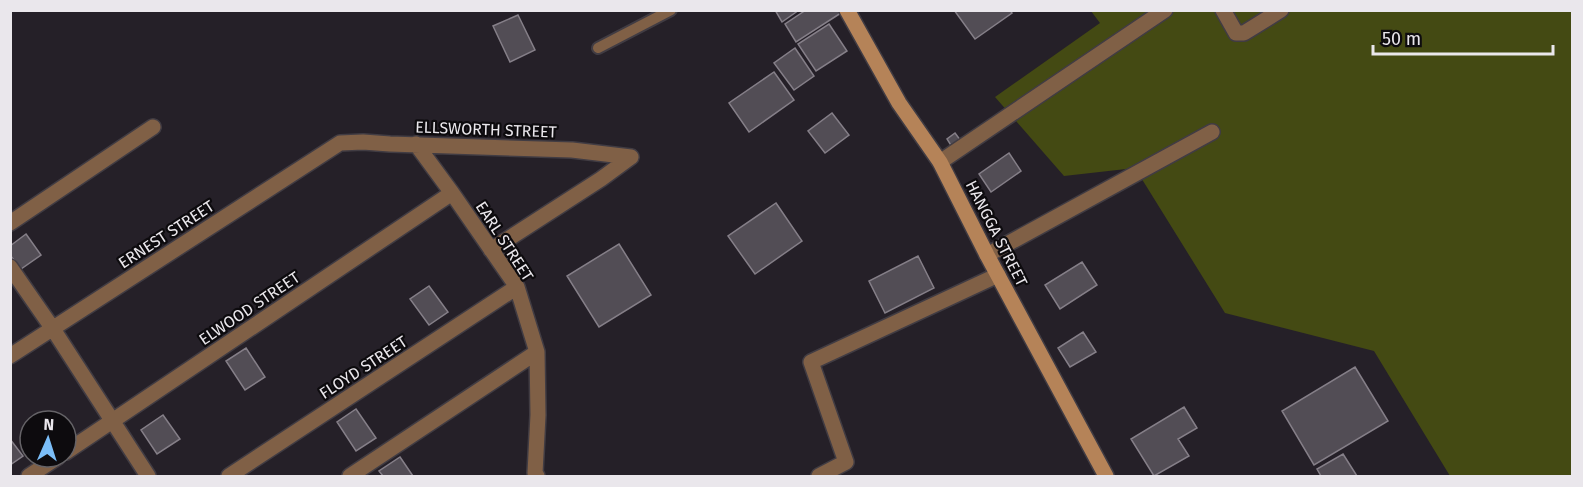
<svg xmlns="http://www.w3.org/2000/svg" width="1583" height="487" font-family="'Fira Sans',sans-serif">
<rect width="100%" height="100%" fill="#252028"/>
<path fill="#444a13" d="M1091,11H1572V476H1450L1374,351L1225,313L1135,168L1064,176L995,97L1100,23Z"/>
<path fill="#524d55" stroke="#857f88" stroke-width="1.5" d="M775,10H799L782,22Z
M806,10H843L844,11L796,42L785,24Z
M954,10H1010L1012,13L975,39Z
M518,15L535,50L510,62L493,26Z
M829,24L847,51L816,71L798,44Z
M795,48L814,76L794,90L774,63Z
M774,72L794,100L749,132L729,103Z
M832,113L849,135L825,153L808,131Z
M955,133L961,141L952,147L947,139Z
M1009,153L1021,171L991,192L979,174Z
M776,203L802,241L755,274L728,236Z
M26,234L41,255L21,269L10,255V246Z
M619,244L651,295L599,327L567,276Z
M918,256L934,288L885,313L869,281Z
M1082,262L1097,285L1060,309L1045,285Z
M429,286L448,312L429,325L410,299Z
M1083,332L1096,352L1070,367L1058,348Z
M246,348L265,377L245,390L226,361Z
M1355,367L1388,421L1314,465L1282,411Z
M1184,407L1197,428L1178,439L1189,456L1154,476L1131,439Z
M356,409L376,438L356,451L337,422Z
M163,415L180,439L157,454L141,430Z
M10,439L23,456L10,465Z
M1343,454L1357,476H1321L1317,469Z
M400,457L413,476H383L379,471Z"/>
<g fill="none" stroke-linecap="round" stroke-linejoin="round">
<defs>
<path id="lane" d="M598,48L671,10"/>
<path id="street" d="M1223,10L1236,33H1244L1281,10
M416,144L452,193L517,287L537,352L538,415L535,473L537,476
M940,162L1165,10
M10,223L153,127
M491,250L601,179L631,157
M987,255L1212,132
M10,267L53,329L148,476
M10,356L340,143L363,142L390,144L572,150L631,157
M66,452L452,193
M29,476L58,457
M229,476L517,287
M350,476L537,352
M819,476L846,462L811,362L998,275"/>
<path id="secondary" d="M847,10L899,103L940,162L987,255L1106,476"/>
</defs>
<use href="#lane" stroke="#413c43" stroke-width="14"/>
<use href="#street" stroke="#413c43" stroke-width="18"/>
<use href="#secondary" stroke="#413c43" stroke-width="18"/>
<use href="#lane" stroke="#806046" stroke-width="10"/>
<use href="#street" stroke="#806046" stroke-width="15"/>
<use href="#secondary" stroke="#b58358" stroke-width="15"/>
</g>
<g text-anchor="middle" stroke-width="4.5" stroke-linejoin="round" paint-order="stroke">
<g font-size="16" fill="#eae7ec" stroke="#0d0b0e">
<text transform="translate(486 129) rotate(2)" y="6">ELLSWORTH STREET</text>
<text transform="translate(997 233) rotate(63)" y="6">HANGGA STREET</text>
<text transform="translate(166 234) rotate(-33)" y="6">ERNEST STREET</text>
<text transform="translate(505 241) rotate(57)" y="6">EARL STREET</text>
<text transform="translate(249 308) rotate(-34)" y="6">ELWOOD STREET</text>
<text transform="translate(363 367) rotate(-33)" y="6">FLOYD STREET</text>
</g>
</g>
<rect width="1583" height="487" fill="none" stroke="#eae7ec" stroke-width="24"/>
<g transform="translate(48 439) rotate(3)"><circle r="28" fill="#0d0b0e" stroke="#656367" stroke-width="1.5"/>
<path d="M0-4.5L10 22L0 15L-10 22Z" fill="#7bbef8"/>
<text y="-9" font-size="16" font-weight="bold" text-anchor="middle" fill="#eae7ec">N</text>
</g>
<path d="M1373 45v9h180v-9" fill="none" stroke="#eae7ec" stroke-width="3"/>
<text x="1382" y="45" font-size="18" fill="#eae7ec" stroke="#0d0b0e" stroke-width="4.5" paint-order="stroke">50 m</text>
</svg>
